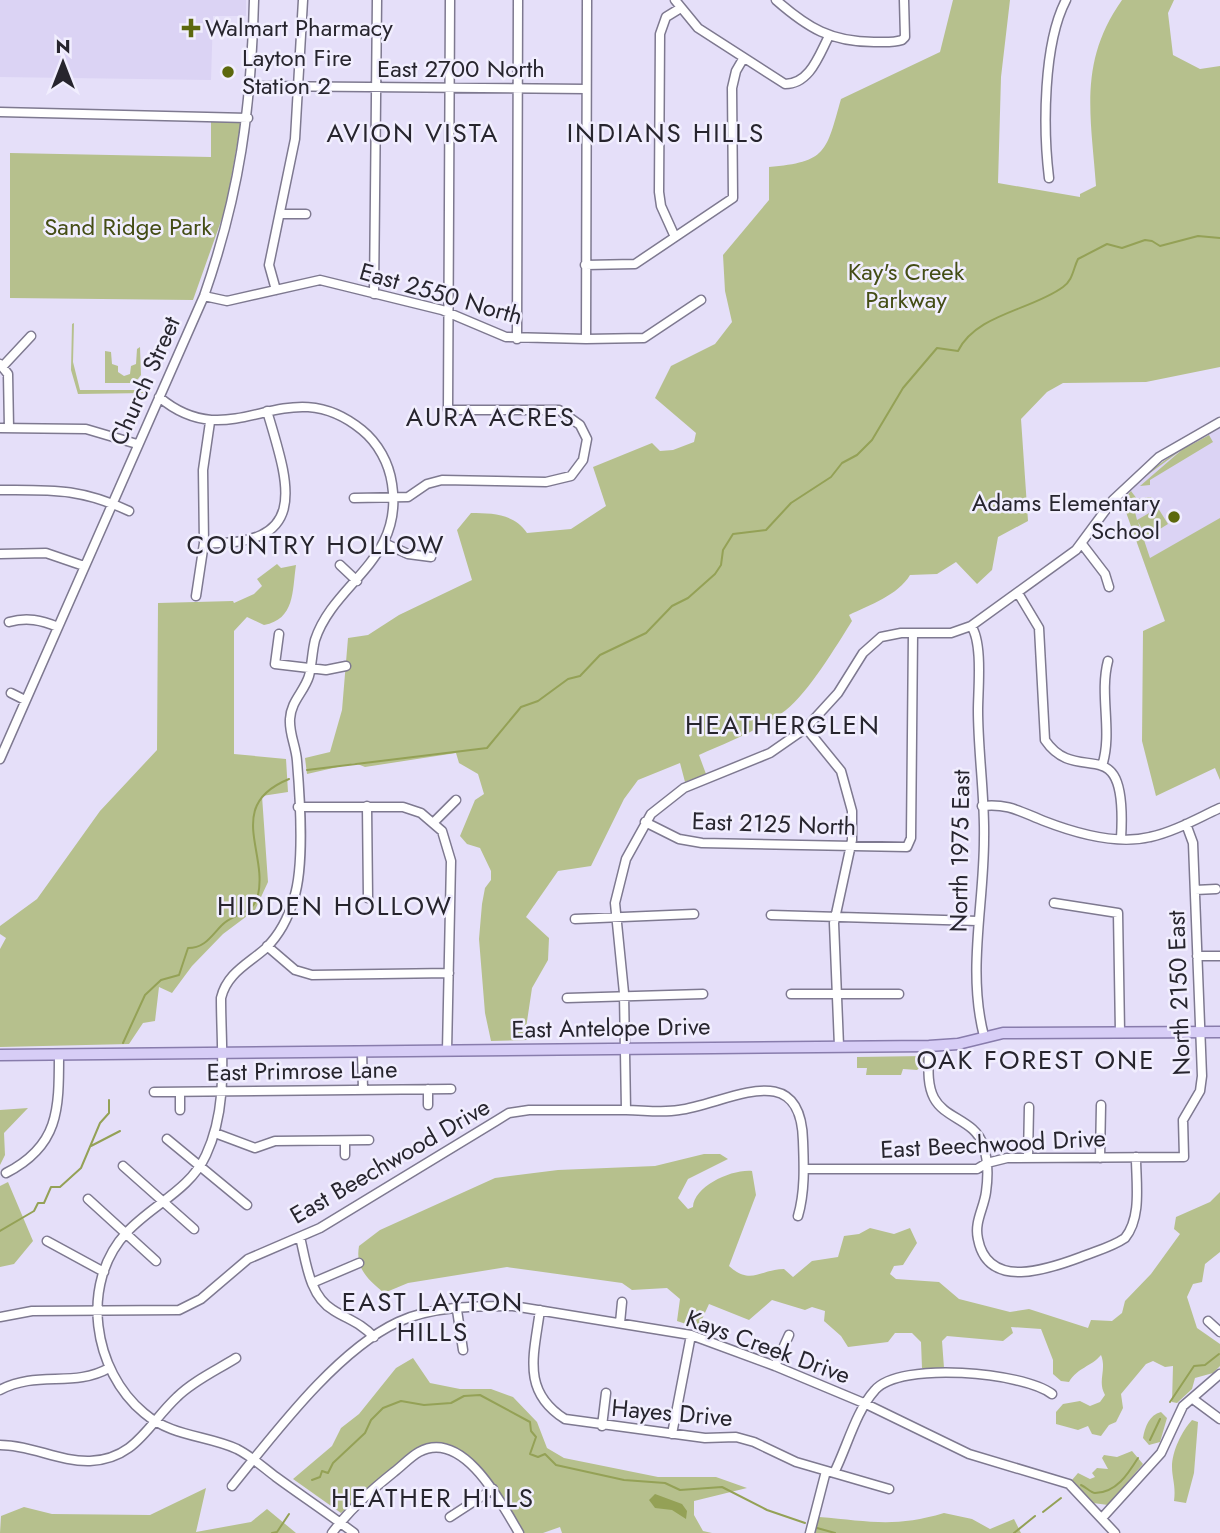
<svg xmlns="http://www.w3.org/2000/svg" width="1220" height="1533" font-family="Jost,sans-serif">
<rect width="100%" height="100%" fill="#e5dff9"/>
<path fill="#dbd3f4" d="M0,0H246V16H213L211,80L0,77Z
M1220,428V603L1165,622L1121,497L1171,455Z"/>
<path fill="#b6c08d" d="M953,0H1010L1001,77L998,183L1080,197V194L1096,186C1091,116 1078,62 1122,0H1174L1168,13L1173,55L1200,69L1220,66V367L1146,382L1063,383L1047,392L1021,419L1028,521L998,537L992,570L977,584L956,562L937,574L910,575C898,595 870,605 849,615L852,621C837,645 808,693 786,710C760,730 729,742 699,755L706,774L685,782L680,763L638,780L624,799L591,866L558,871L526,917L549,938L548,960L532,988L526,1028L527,1040L491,1041L485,1013L479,939L482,904L485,888L491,880V871L480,848L467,844L460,836L475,800L484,794L478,774L459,763L456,753L365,767L355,763L307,774L305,758L330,752L342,710L348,638L368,635L399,615L472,580L457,530L471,513C493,513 514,514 527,533L571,529L606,506L593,467L652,443L660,451L673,450L694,442L696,433L655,398L671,366L715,344L732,322L725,291L723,255L769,200V167C827,162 826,152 841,99L940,52Z
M211,122H241L226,207L193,300L10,298V153L211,157Z
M74,323L73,362L80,390H143L147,393L78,394L71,370L72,324Z
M140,347L141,375L135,383H105V351L111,352L112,364L118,366V372L124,376L130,374L131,366L136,364L137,349Z
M1208,433L1189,446L1209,435L1213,442L1150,480V485L1140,486L1184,448L1138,482C1159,462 1183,448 1208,433Z
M1131,491L1137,499L1151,497L1153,501L1135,512L1137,520L1158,508L1168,524L1147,537L1138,522L1150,558L1220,518V780L1215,768L1156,796L1142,741L1143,631L1165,621L1122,501Z
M277,564L281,568L296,565C292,592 295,619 264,625L247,617L234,631V754L286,759L288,792L262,796L268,882L255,910L223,934L192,966L172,993L159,987L155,1021L143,1023L129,1044L0,1047V949L6,938L0,934V926L37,899L100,811L157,750L158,603L233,601L234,603L254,594L262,586L257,579Z
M924,1056L927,1061L917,1070L903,1069L901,1075H866L867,1068H857V1057Z
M28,1108L4,1133L5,1155L0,1165V1110Z
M704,1154H720L728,1159L688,1179L678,1198L688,1209L693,1207C694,1186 732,1169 752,1171L756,1195L729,1266C751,1286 761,1269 784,1269L793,1277L812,1261L838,1257L844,1236L859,1234L870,1228L894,1234L910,1228L917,1243L903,1265L894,1266L890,1274L896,1279L939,1282L959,1299L1010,1312L1029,1309L1088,1328L1091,1320L1112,1321L1122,1313L1125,1301L1151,1274L1180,1234L1174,1229L1176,1217L1210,1202L1220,1192V1252L1205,1264L1202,1282L1193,1284L1187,1297L1197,1328L1220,1344V1366L1213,1373L1195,1378L1192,1389L1177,1403L1172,1402L1173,1366L1165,1367L1153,1361L1146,1364L1121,1394L1123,1408L1116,1422L1109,1425L1101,1436L1092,1434L1088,1426L1078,1430L1056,1424V1412L1063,1404L1080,1401L1090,1406L1100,1402L1105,1395C1097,1381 1107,1370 1101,1355C1091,1367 1078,1367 1069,1382L1061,1381L1053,1374V1360L1041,1329L1011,1327L1013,1333L1003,1341L947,1336L942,1341L944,1368H922L921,1342L912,1333H895L888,1342L848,1347L841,1336L824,1321L825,1311L812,1307L805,1310L772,1300L749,1320L709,1304L698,1328L677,1321L680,1299L667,1288L632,1290L622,1283L507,1267L408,1283L384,1293C368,1279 355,1269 359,1246L380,1230L495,1178L558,1170L655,1166Z
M8,1182L33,1241L14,1264L0,1267V1186Z
M413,1358L430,1383L460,1389H491L513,1397L537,1422L547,1448L564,1458L658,1477H716L747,1488L694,1501V1515L703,1531L712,1533H562L560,1527L543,1533H520L477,1468L431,1445L412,1453L341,1513L293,1479L332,1446L341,1428L359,1414L396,1368Z
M1161,1412L1167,1418L1160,1442L1149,1445L1143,1438C1145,1427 1149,1415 1161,1412Z
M1192,1420L1198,1422L1194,1473L1186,1503L1174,1501C1176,1486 1172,1478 1172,1467C1172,1451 1182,1431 1192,1420Z
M1132,1451L1143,1464L1108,1505L1093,1503L1072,1480L1078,1473L1090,1479L1095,1477L1092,1473L1097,1468L1108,1469L1102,1458L1104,1455L1117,1457Z
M206,1488L196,1532L251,1522L267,1509L296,1533H0L1,1516L24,1507L52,1514L150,1515Z
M944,1513L972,1519L990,1529L1014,1519L1021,1533H813L819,1517C869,1521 894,1528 944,1513Z"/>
<path fill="#94a156" d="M655,1494L682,1504L687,1511L686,1519L672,1510L655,1508L649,1500Z"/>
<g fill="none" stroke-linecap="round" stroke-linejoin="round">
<path stroke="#94a156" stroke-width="2" d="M307,770L487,748L521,707L538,701L568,679L580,676L600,655L646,633L672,606L688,598L715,574L721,565L723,550L733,534L766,530L791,503L831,477L842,463L857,455L872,440L903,388L937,348L958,351C976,314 1032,310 1063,287C1073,280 1073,269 1078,259L1107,244L1122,248L1145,240L1152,241L1160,246L1198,236L1220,238
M123,1043L145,995L161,980L179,975L188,948C205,948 211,936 222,925C233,913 254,915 258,895C268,852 225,805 289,779
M91,1146L120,1131
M0,1231L34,1211L38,1203H44L51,1187H60L81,1168L100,1123L109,1113V1100
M1170,1402L1194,1366L1205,1365L1219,1354
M1150,1440L1160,1419
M312,1480L320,1477L322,1471L328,1473L333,1463L365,1433L371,1420L383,1408L401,1401L424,1405L451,1403L464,1396L480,1395L530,1422L531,1431L536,1437L530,1454L538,1457L545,1454L556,1465L624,1480L665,1483L680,1490L722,1487L767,1510L805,1523
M1081,1485C1086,1487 1091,1493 1095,1493C1116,1493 1128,1474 1138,1458
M1043,1512L1061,1498
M817,1528L835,1533
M272,1533L277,1532L289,1514
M1014,1533L1035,1516"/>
<defs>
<path id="minor" d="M675,0L698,28L785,84C810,84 819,55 829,36
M776,0C808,28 831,42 874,42C883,42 893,43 902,40L905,37L904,0
M251,86L586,89
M0,112L248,118
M1049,178C1043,129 1043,44 1066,0
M280,214H306
M675,237L661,206L659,192L660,34L666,17L679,9
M585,265L635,264L733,198L732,88L736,71L743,59
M276,290L269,265L295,139L303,0
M374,294L377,0
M204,296L227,301L320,280L442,310L506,337L586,339L644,338L701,300
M517,339L518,0
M586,339L587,0
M0,364L8,374L9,428
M3,366L31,336
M159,397C234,460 285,367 362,430C378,443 389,463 392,484C404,561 334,582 315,640C312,652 312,665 309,676C304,692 291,701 290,719C289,734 296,746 297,761C300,797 305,864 294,898C289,916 279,935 266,948C248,964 227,973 221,998C221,1051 229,1106 206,1155C190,1190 152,1205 127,1232C79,1283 93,1371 144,1413C172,1437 206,1435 237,1449C251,1456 264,1468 276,1477C302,1496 329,1514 354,1533
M0,428L86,429L137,444
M0,490C52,490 80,488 129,511
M354,498L408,497L427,484L442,480L546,482L571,476L583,460L587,439L580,425L559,410H448L450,0
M204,543C312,547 289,485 267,411
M384,543L408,554L431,557
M1082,544L1105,574L1109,587
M0,554L46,553L84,566
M340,565L357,581
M1018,593L1039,628L1045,740C1079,790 1128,723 1121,839
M196,596L204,543L203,470L210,422
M9,622C27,617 41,620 58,627
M971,626C983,642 978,690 978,710C978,753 985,796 984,839C984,905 967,971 984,1036
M279,634L275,664L326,670L346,666
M11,693L25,700
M806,728L841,771L852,811V840L834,923L839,1046
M0,759L204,296C240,193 251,109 254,0
M1102,766C1113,732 1099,695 1108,661
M367,806L368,898
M982,806C1008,803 1021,812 1044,821C1075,833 1117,845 1150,837C1174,832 1198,818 1220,808
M298,807H403L421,813L442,831L451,861L447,1051
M434,822L456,800
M645,822L679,839L702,843L907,847L911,838L913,633
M1195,890L1216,889
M1054,903L1118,913L1120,1032
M771,915L978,921
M575,919L694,914
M267,946L295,970L312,975L449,973
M1197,956H1220
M791,994H899
M567,998L703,994
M929,1046C929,1063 926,1083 934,1098C945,1119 975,1120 983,1145C988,1159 988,1178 986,1192C984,1208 974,1222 978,1239C988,1291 1049,1269 1081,1257C1096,1251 1112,1247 1125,1238C1142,1217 1136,1183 1136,1157
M362,1052L363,1090
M154,1092L451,1089
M180,1092V1110
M428,1105V1089
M626,1110L624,993L615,903L626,859L651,814L684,788L770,753L806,728L838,693L863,653L881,637L901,633H951L971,626L1076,550L1113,500L1159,457L1220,422
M215,1133L255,1148L275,1141L369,1140
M167,1139L247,1205
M345,1141V1155
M1028,1158L1029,1107
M1100,1158L1101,1105
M123,1166L194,1229
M804,1169H977L987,1163L1007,1158L1184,1157L1183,1120L1200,1091L1202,1076L1193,843L1186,824
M6,1173C59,1146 59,1110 59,1055
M88,1199L156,1261
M300,1237C306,1261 309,1296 333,1310C349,1320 361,1323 374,1337
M47,1241L104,1272
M312,1283L359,1263
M457,1310L463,1350
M540,1310C534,1355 521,1391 565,1419L705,1438L736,1437L754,1442L796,1462L889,1489
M0,1317L32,1311L179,1310L201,1299L248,1259L320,1228L496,1121L509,1113L529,1110C561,1110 593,1110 626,1110C643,1110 662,1113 679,1110C727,1104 801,1055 803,1141C804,1166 805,1192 798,1216
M1208,1321L1220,1332
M620,1323L622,1302
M775,1366L789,1335
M0,1390C37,1370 74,1388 109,1368
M1193,1399L1220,1419
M602,1426L606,1393
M672,1434L691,1335
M0,1445C31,1445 60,1462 90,1461C136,1459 148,1424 177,1397C193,1381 217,1370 236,1358
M834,1473C847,1447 856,1411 875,1390C900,1361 1023,1372 1052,1394
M232,1486C275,1433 336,1351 398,1322C432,1306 477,1306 513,1306L691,1335L775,1366L866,1404L969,1454L1069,1484L1115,1533
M450,1517L493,1489
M1102,1518L1161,1453L1183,1406L1220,1374
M332,1533C350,1509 370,1491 394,1472C402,1466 410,1457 419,1452C463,1428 502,1504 519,1533
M810,1533L826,1471"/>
<path id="major" d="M0,1055L929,1046L958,1044L1003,1033L1220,1032"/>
</defs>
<use href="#minor" stroke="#7e7990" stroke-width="11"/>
<use href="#major" stroke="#887cac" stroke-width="13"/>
<use href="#minor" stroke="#fff" stroke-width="8"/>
<use href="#major" stroke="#d7cdf6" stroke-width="10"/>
</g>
<g fill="#5c680d" stroke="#f1eefe" stroke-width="2.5">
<path d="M187.5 17.5h7v7h7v7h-7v7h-7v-7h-7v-7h7z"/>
<circle cx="228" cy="72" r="7"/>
<circle cx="1174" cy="517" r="7"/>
</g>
<g text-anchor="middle" stroke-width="5" stroke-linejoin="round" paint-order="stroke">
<g font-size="24" fill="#27252e" stroke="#f1eefe" text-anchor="start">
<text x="205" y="36">Walmart Pharmacy</text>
<text x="242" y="66">Layton Fire<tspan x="242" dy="28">Station 2</tspan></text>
<text x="1160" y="511" text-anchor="end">Adams Elementary<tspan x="1160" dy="28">School</tspan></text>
</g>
<g font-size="24" fill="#27252e" stroke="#f1eefe">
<text x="461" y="77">East 2700 North</text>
<text transform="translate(441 294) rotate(16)" y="8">East 2550 North</text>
<text transform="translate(145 381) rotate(-66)" y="8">Church Street</text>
<text transform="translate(774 824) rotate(2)" y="8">East 2125 North</text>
<text transform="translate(960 851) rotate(-89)" y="8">North 1975 East</text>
<text transform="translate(1179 993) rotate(-92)" y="8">North 2150 East</text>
<text transform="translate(611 1028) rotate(-1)" y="8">East Antelope Drive</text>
<text transform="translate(302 1071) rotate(-1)" y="8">East Primrose Lane</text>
<text transform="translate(993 1144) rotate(-3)" y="8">East Beechwood Drive</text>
<text transform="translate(390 1161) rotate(-30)" y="8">East Beechwood Drive</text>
<text transform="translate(768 1347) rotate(20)" y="8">Kays Creek Drive</text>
<text transform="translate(672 1413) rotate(5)" y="8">Hayes Drive</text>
</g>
<g font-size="24" fill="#444d15" stroke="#f1eefe">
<text x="128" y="235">Sand Ridge Park</text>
<text x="906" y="280">Kay's Creek<tspan x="906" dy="28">Parkway</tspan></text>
</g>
<g font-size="26" letter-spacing="2" fill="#27252e" stroke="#f1eefe">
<text x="413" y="142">AVION VISTA</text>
<text x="666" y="142">INDIANS HILLS</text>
<text x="491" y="426">AURA ACRES</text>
<text x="316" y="554">COUNTRY HOLLOW</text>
<text x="783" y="734">HEATHERGLEN</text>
<text x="335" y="915">HIDDEN HOLLOW</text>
<text x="1036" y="1069">OAK FOREST ONE</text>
<text x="433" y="1311">EAST LAYTON<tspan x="433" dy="30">HILLS</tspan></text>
<text x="433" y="1507">HEATHER HILLS</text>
</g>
</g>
<g transform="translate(63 63)" stroke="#f1eefe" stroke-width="5" paint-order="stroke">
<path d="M0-5L12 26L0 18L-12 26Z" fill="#27252e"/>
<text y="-10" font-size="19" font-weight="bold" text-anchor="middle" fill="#27252e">N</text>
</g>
</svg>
